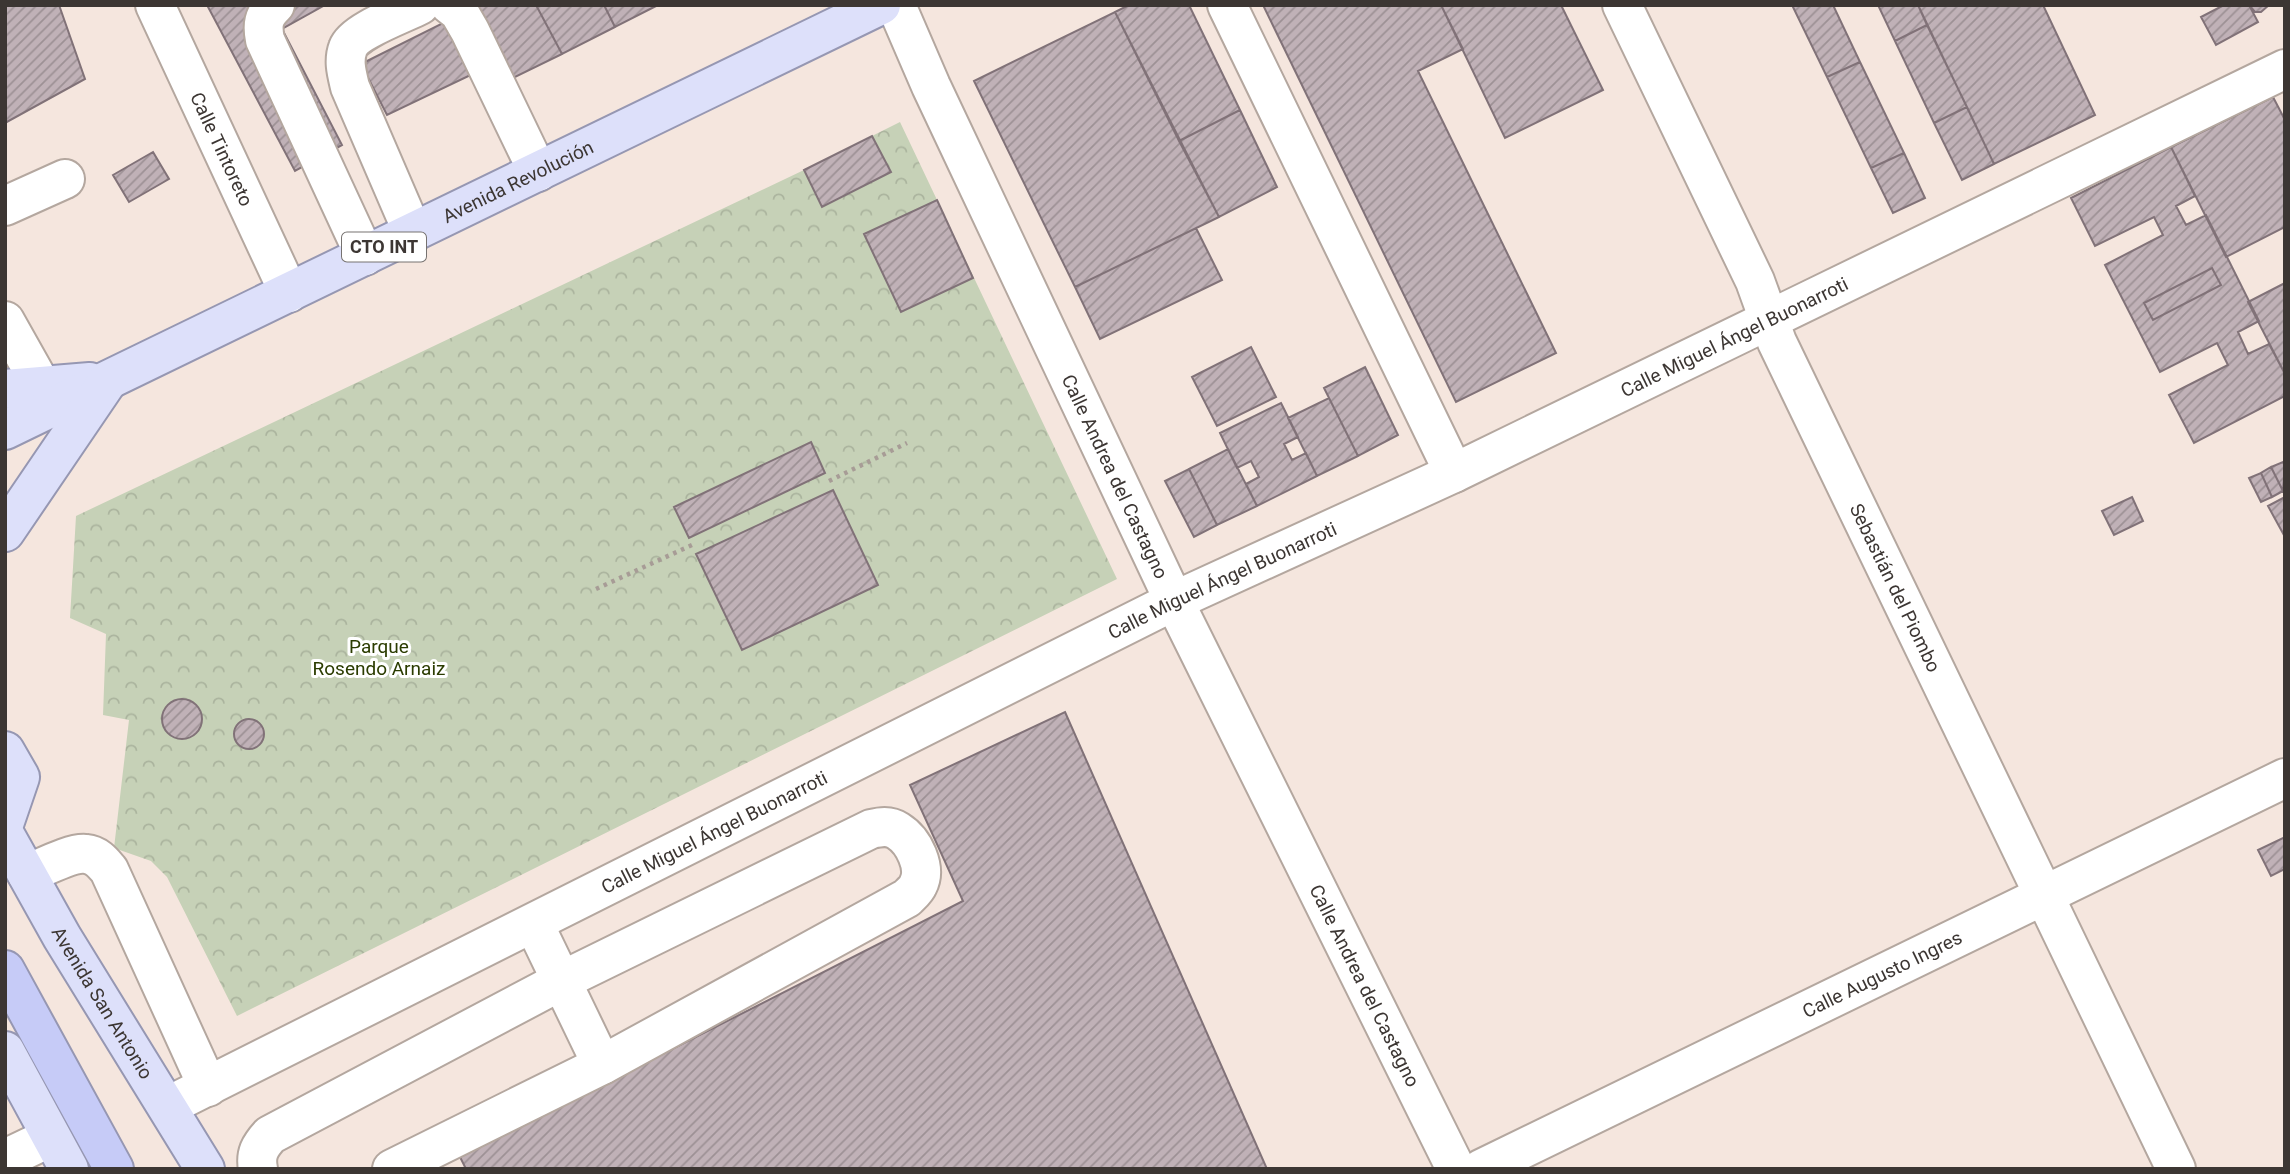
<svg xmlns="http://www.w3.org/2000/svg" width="2290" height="1174" font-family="Roboto,sans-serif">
<defs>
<pattern id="park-crowns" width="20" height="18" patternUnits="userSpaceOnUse" patternTransform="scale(1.75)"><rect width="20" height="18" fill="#c6d1b7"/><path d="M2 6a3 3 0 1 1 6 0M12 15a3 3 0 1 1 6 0" fill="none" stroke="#abb49e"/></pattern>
<pattern id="building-hatch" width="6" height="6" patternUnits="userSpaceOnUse" patternTransform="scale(1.75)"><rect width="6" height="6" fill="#c0b1b7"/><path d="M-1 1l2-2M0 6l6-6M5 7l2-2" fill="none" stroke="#9d9195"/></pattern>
</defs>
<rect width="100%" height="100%" fill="#f5e6de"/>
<path fill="url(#park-crowns)" d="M900,122L1117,579L237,1016L167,877L151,861L114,848L129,720L103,715L106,634L70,618L76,516L804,170Z"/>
<path fill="url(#building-hatch)" stroke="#817278" stroke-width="2" fill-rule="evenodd" d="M5,5H59L85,79L5,123Z
M207,5H325L282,29L342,145L295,171Z
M475,5H536L562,54L513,78Z
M536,5H604L615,27L562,54Z
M604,5H658L615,27Z
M1129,5H1189L1240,110L1179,141L1115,12Z
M1263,5H1441L1463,49L1418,71L1556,353L1456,402Z
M1441,5H1561L1603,90L1505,138Z
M1792,5H1833L1860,62L1827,77Z
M1878,5H1918L1927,25L1895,41Z
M1918,5H2043L2095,115L1994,164Z
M2224,5H2249L2258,22L2216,45L2201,17Z
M2249,5H2269L2261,12H2255Z
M1115,12L1219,217L1075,287L974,81Z
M453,18L479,71L387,115L361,64Z
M1927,25L1967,107L1934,123L1895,41Z
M1860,62L1904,153L1871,168L1827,77Z
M2273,97L2285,120V227L2226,257L2171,147Z
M1967,107L1994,164L1962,180L1934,123Z
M1240,110L1277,187L1219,217L1179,141Z
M872,136L891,172L822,207L804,170Z
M2171,147L2195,196L2176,206L2186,225L2206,215L2259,321L2238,332L2248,354L2269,344L2285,374V396L2194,443L2169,395L2228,365L2217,343L2160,372L2105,265L2163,235L2154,217L2095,246L2071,198ZM2212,268L2221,285L2153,320L2144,303Z
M153,152L169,179L129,202L113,175Z
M1904,153L1925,198L1893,213L1871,168Z
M937,200L973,278L901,312L864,234Z
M1196,228L1222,280L1100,339L1075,287Z
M2212,268L2221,285L2153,320L2144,303Z
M2285,283V374L2248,302Z
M1251,347L1276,397L1217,426L1192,377Z
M1365,367L1398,435L1358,456L1324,388Z
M1329,398L1358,456L1317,476L1288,418Z
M1281,403L1298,437L1284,444L1292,460L1306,453L1317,476L1257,506L1246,484L1259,477L1251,461L1237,468L1220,433Z
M811,442L825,473L689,538L674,507Z
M1228,449L1257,506L1217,525L1189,469Z
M2283,462L2285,466L2283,491L2271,467Z
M2271,467L2283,491L2272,497L2261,473Z
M1189,469L1217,525L1194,537L1165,481Z
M2261,473L2272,497L2261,502L2249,478Z
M833,490L878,585L742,650L696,554Z
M2132,497L2143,521L2114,535L2102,511Z
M2285,497V537L2268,506Z
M162 719a20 20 0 1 1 40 0a20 20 0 1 1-40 0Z
M1065,712L1267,1169H466L460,1157L963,901L910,785Z
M234 734a15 15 0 1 1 30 0a15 15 0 1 1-30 0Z
M2285,837V869L2271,876L2258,850Z"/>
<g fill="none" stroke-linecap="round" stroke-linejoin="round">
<defs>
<g id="minor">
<path id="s1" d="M155,5L289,293"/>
<path d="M275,5C263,16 262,25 265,40L365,256"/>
<path d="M450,5L459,12L470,31L538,172"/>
<path id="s2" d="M896,5L931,86L1174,601L1456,1169"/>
<path d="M1227,5L1454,473"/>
<path id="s3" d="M1622,5L1755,281L1777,342L2176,1169"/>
<path d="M5,206L65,179"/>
<path d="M413,233L350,87C347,74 343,61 348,48C354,31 403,14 420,5"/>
<path d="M5,321L41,385"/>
<path d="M27,874C42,868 72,852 86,854C97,855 103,863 109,870L208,1087"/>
<path d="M534,924L602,1065"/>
<path id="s4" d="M168,1106L1174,601L1454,473L2285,69"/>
<path d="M5,1159L51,1137"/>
<path d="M258,1169C255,1154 260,1146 270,1135L561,981L871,829C880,827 889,825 898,831C914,841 927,868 918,885C916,890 911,894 907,898L602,1065L392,1169"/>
<path id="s5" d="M1481,1169L2285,778"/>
</g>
<g id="major">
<path d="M5,389L90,382"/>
<path id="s6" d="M5,430L881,5"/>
<path d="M5,532L107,382"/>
<path d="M5,751L20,777L5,821"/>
<path id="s7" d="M5,835L62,937L205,1169"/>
<path d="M5,1051L69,1169"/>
</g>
<path id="highway" d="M5,970L114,1169"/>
</defs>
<use href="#minor" stroke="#b4a79f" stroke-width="42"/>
<use href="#major" stroke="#9697b2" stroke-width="42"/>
<use href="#highway" stroke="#9697b2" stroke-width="42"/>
<path stroke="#a79c96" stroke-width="4.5" stroke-dasharray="3.5 5" stroke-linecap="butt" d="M829,481L907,443
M596,589L692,545"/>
<use href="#minor" stroke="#fff" stroke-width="38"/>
<use href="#major" stroke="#dde0fa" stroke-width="38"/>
<use href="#highway" stroke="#c6cbf7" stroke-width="38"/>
</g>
<g text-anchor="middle" stroke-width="6" stroke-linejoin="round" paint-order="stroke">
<rect fill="#fff" stroke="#767270" stroke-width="2" x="342" y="232.5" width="84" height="29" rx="5"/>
<g font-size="18" font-weight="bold" fill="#3c3633">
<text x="384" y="253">CTO INT</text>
</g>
<g font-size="19" fill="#3c3633" stroke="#fff">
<text dy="7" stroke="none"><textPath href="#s1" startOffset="159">Calle Tintoreto</textPath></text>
<text dy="7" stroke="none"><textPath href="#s6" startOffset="570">Avenida Revolución</textPath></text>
<text dy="7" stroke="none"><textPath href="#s4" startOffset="1745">Calle Miguel Ángel Buonarroti</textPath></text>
<text dy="7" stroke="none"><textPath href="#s2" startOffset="520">Calle Andrea del Castagno</textPath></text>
<text dy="7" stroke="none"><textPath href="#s4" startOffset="1178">Calle Miguel Ángel Buonarroti</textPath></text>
<text dy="7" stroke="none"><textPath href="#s3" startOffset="644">Sebastián del Piombo</textPath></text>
<text dy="7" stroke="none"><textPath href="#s4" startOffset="611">Calle Miguel Ángel Buonarroti</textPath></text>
<text dy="7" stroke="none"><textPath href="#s5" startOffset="446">Calle Augusto Ingres</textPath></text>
<text dy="7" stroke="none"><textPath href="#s2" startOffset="1087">Calle Andrea del Castagno</textPath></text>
<text dy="7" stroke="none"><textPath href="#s7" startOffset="194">Avenida San Antonio</textPath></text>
</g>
<g font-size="19" fill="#2b3c01" stroke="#fff">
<text x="379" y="653">Parque<tspan x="379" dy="22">Rosendo Arnaiz</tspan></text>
</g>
</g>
<rect width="2290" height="1174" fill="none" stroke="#3c3633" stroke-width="14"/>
</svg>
